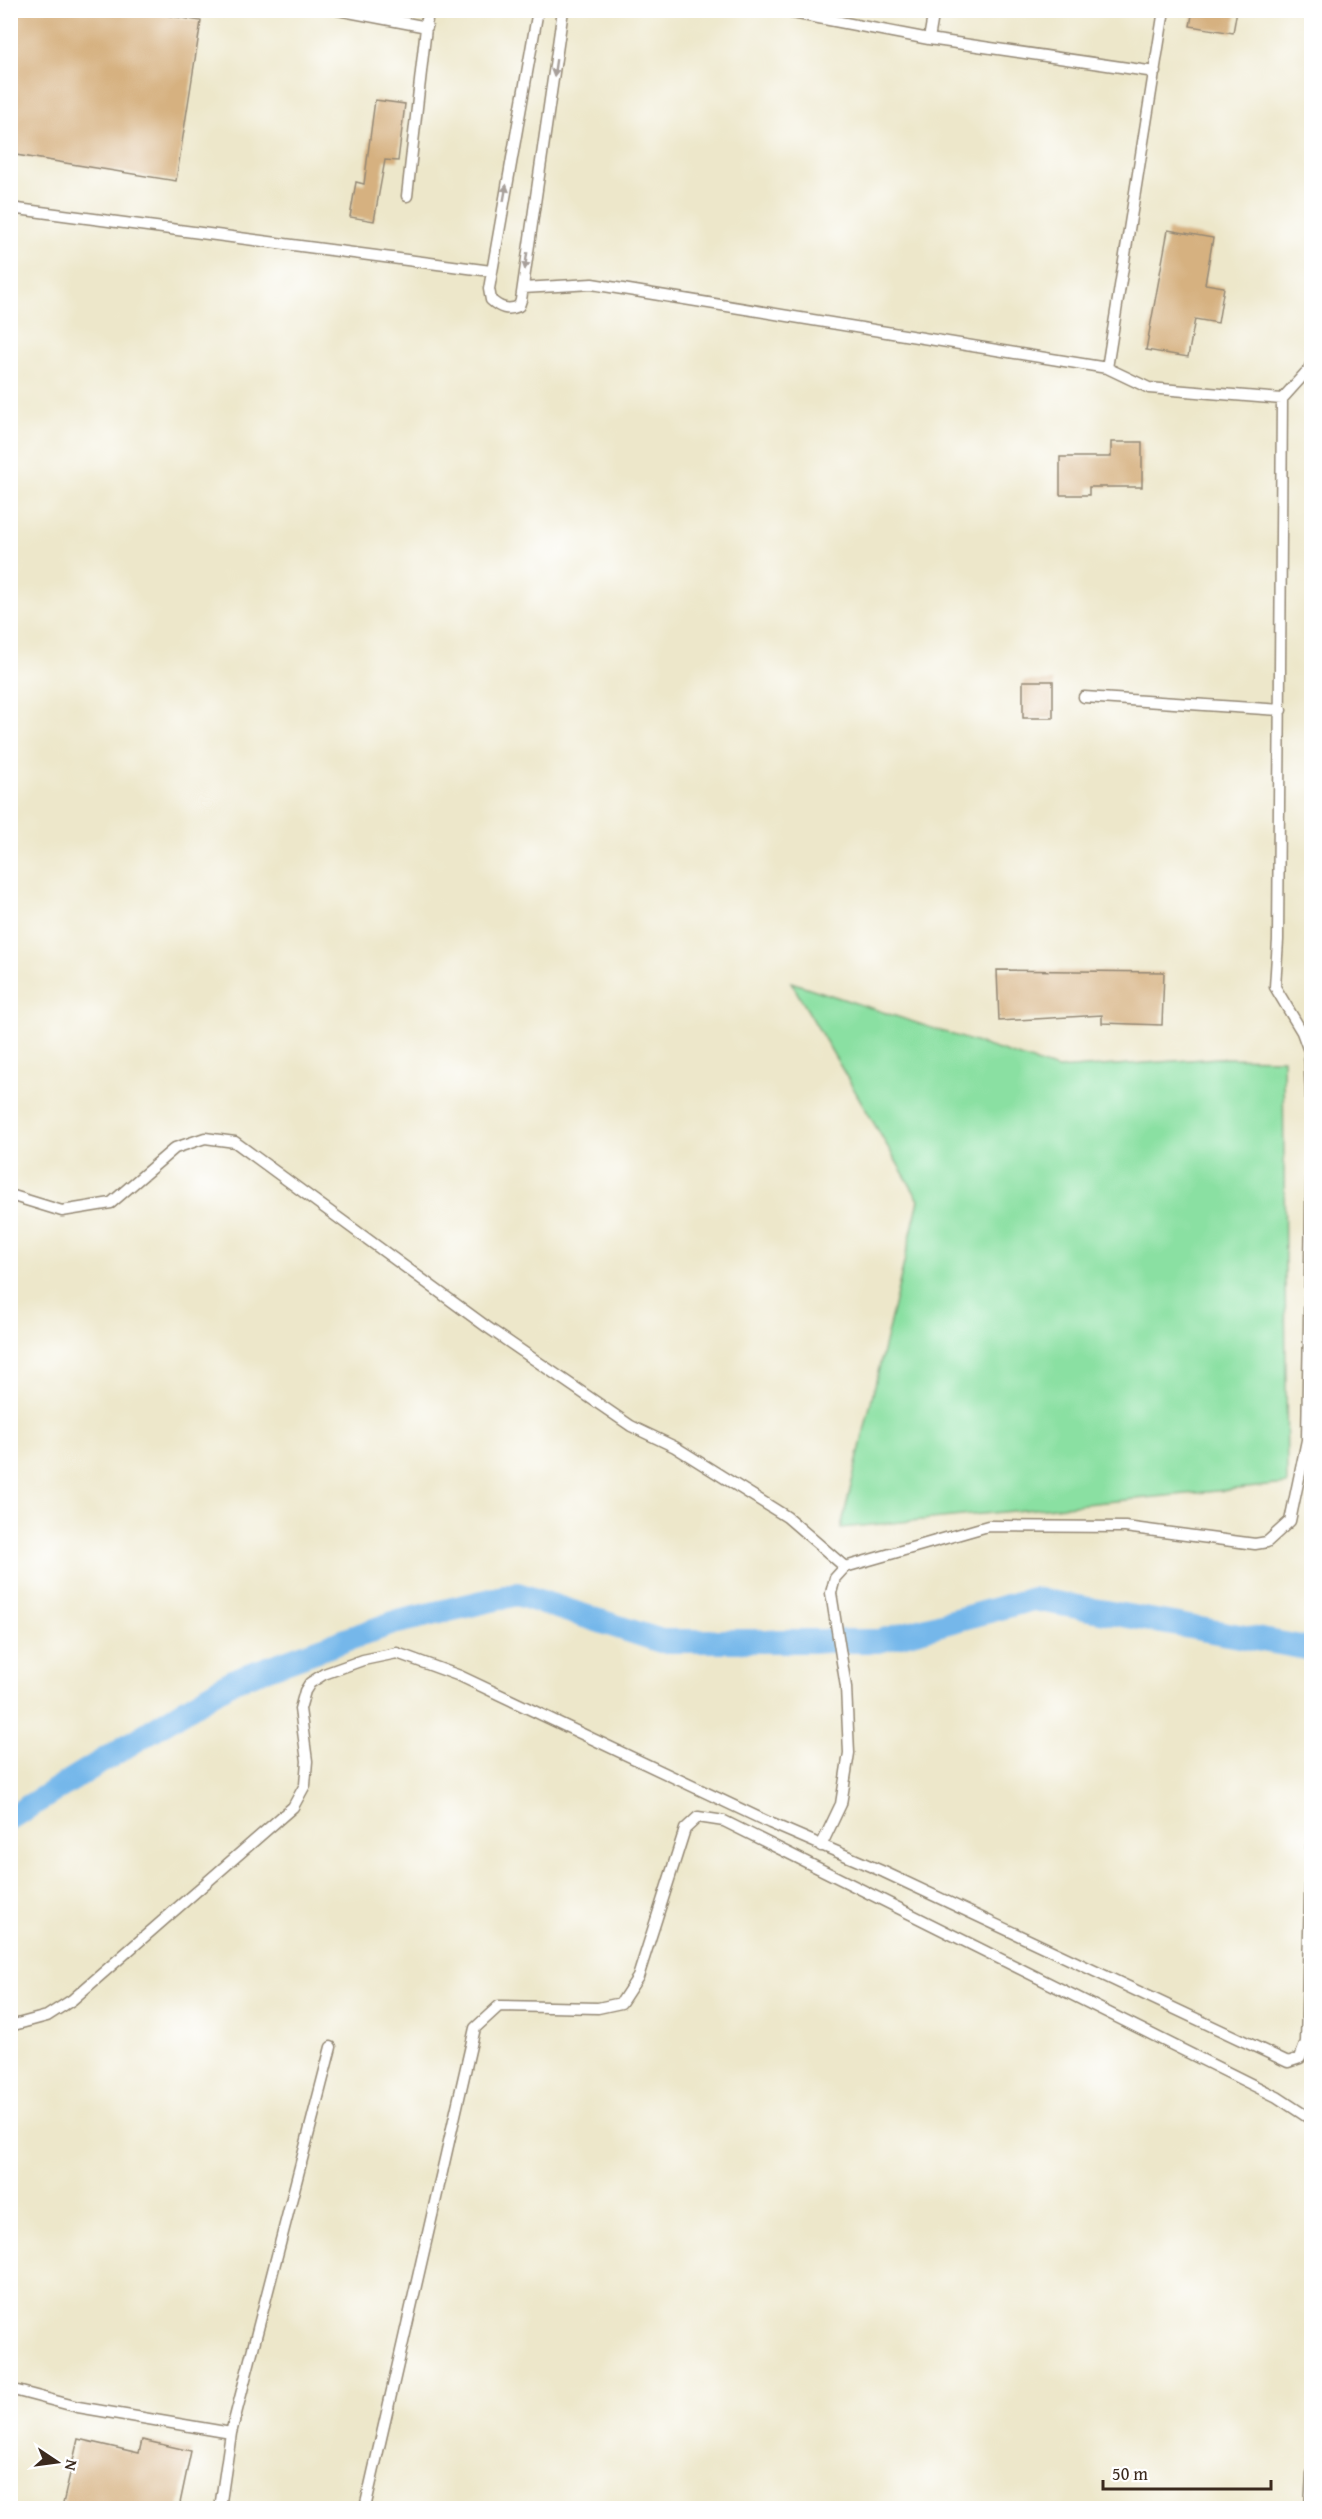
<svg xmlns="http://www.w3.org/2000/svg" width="1322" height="2519" font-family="'Gentium Book Plus',serif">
<rect width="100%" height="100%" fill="#fff"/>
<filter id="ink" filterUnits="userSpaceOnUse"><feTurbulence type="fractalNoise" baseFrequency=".0167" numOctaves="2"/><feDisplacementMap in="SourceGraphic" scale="12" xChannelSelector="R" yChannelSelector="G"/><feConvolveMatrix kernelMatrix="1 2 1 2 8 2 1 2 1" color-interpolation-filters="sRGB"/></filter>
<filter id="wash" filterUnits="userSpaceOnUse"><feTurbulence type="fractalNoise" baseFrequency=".008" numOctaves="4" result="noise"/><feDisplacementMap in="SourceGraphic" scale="24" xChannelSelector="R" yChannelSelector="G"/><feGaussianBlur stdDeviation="1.35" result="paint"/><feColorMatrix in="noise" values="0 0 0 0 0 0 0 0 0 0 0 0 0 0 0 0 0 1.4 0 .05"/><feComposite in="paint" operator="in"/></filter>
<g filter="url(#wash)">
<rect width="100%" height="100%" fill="#ede7ca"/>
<path fill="#8ae0a2" stroke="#628560" stroke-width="1.5" d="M791,982L1057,1069L1219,1058L1283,1059L1287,1484L841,1528L919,1200Z"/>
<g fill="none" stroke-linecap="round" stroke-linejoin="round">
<path stroke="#75b7ea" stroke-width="24" d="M10,1818L232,1681L393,1623L517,1594L661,1641H879L1033,1599L1312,1649"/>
</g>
<g id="blocks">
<path fill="#d6b180" d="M10,10H135L201,21L176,181L10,154Z
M1193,10H1237L1233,33L1190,26Z
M375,100L405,104L398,161L385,160L374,221L350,217L356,182L364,184Z
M1168,230L1213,238L1205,284L1224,287L1218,323L1195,319L1188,357L1146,350Z
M1111,442H1142V487H1089V495H1060V457H1111Z
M1023,681H1053V718H1023Z
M997,970L1164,972L1162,1025L1102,1023V1015L999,1021Z
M78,2439L139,2453L142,2440L191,2451L179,2508H62Z"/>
</g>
</g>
<g filter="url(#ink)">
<use href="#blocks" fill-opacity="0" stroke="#948874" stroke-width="1.5"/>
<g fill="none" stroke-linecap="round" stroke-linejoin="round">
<defs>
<path id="lane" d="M338,10L427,27
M538,10L489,289L491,300C500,308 508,311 519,306L521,300L563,10
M777,10L929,39
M934,10L929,39L1155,72
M407,196L428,10
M10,208L491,271
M523,288L592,284L1107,368L1149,388L1282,399L1309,369L1312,362
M1107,368L1164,10
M1282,399L1278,940L1275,987L1302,1032L1309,1051L1312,1123
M1084,697L1281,710
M10,1195L62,1211L111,1203L175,1148L205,1138L235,1142L487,1327L631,1426L675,1447L787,1517L845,1567
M821,1846L841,1804L849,1753L846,1687L831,1593L835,1578L845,1567L988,1526L1125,1527L1255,1544L1267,1542L1290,1521L1307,1440L1312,1146
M10,2026L47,2016L72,2000L293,1807L305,1785L307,1761L300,1709L305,1691L310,1683L324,1674L363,1660L397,1653L460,1676L770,1823L884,1872L1288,2062L1300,2058L1306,2042L1312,1823
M10,2389L78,2407L231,2433L220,2508
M231,2433L331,2047
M365,2508L475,2028L499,2006L598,2008L621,2003L638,1977L685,1829L698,1817L724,1821L1277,2097L1312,2120
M1310,2508L1312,2473"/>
</defs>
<use href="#lane" stroke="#948874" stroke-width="13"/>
<use href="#lane" stroke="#fff" stroke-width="10"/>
</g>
<defs><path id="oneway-solid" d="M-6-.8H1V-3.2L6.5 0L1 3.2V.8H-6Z" transform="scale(1.5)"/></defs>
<g fill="#a79f9a">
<use href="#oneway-solid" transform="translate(555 68) rotate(98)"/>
<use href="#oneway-solid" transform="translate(505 193) rotate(-80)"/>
<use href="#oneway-solid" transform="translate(526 261) rotate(98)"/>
</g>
</g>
<rect width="1322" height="2519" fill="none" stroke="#fff" stroke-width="36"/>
<g transform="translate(57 2462) rotate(103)" stroke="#ffffff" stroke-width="4.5" paint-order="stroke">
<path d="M0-4.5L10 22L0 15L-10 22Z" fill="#3b2a1e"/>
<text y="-9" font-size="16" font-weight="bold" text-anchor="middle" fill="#3b2a1e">N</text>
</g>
<path d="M1103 2480v9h168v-9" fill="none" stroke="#3b2a1e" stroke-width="3"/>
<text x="1112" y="2480" font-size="18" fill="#3b2a1e" stroke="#ffffff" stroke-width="4.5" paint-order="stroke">50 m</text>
</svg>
